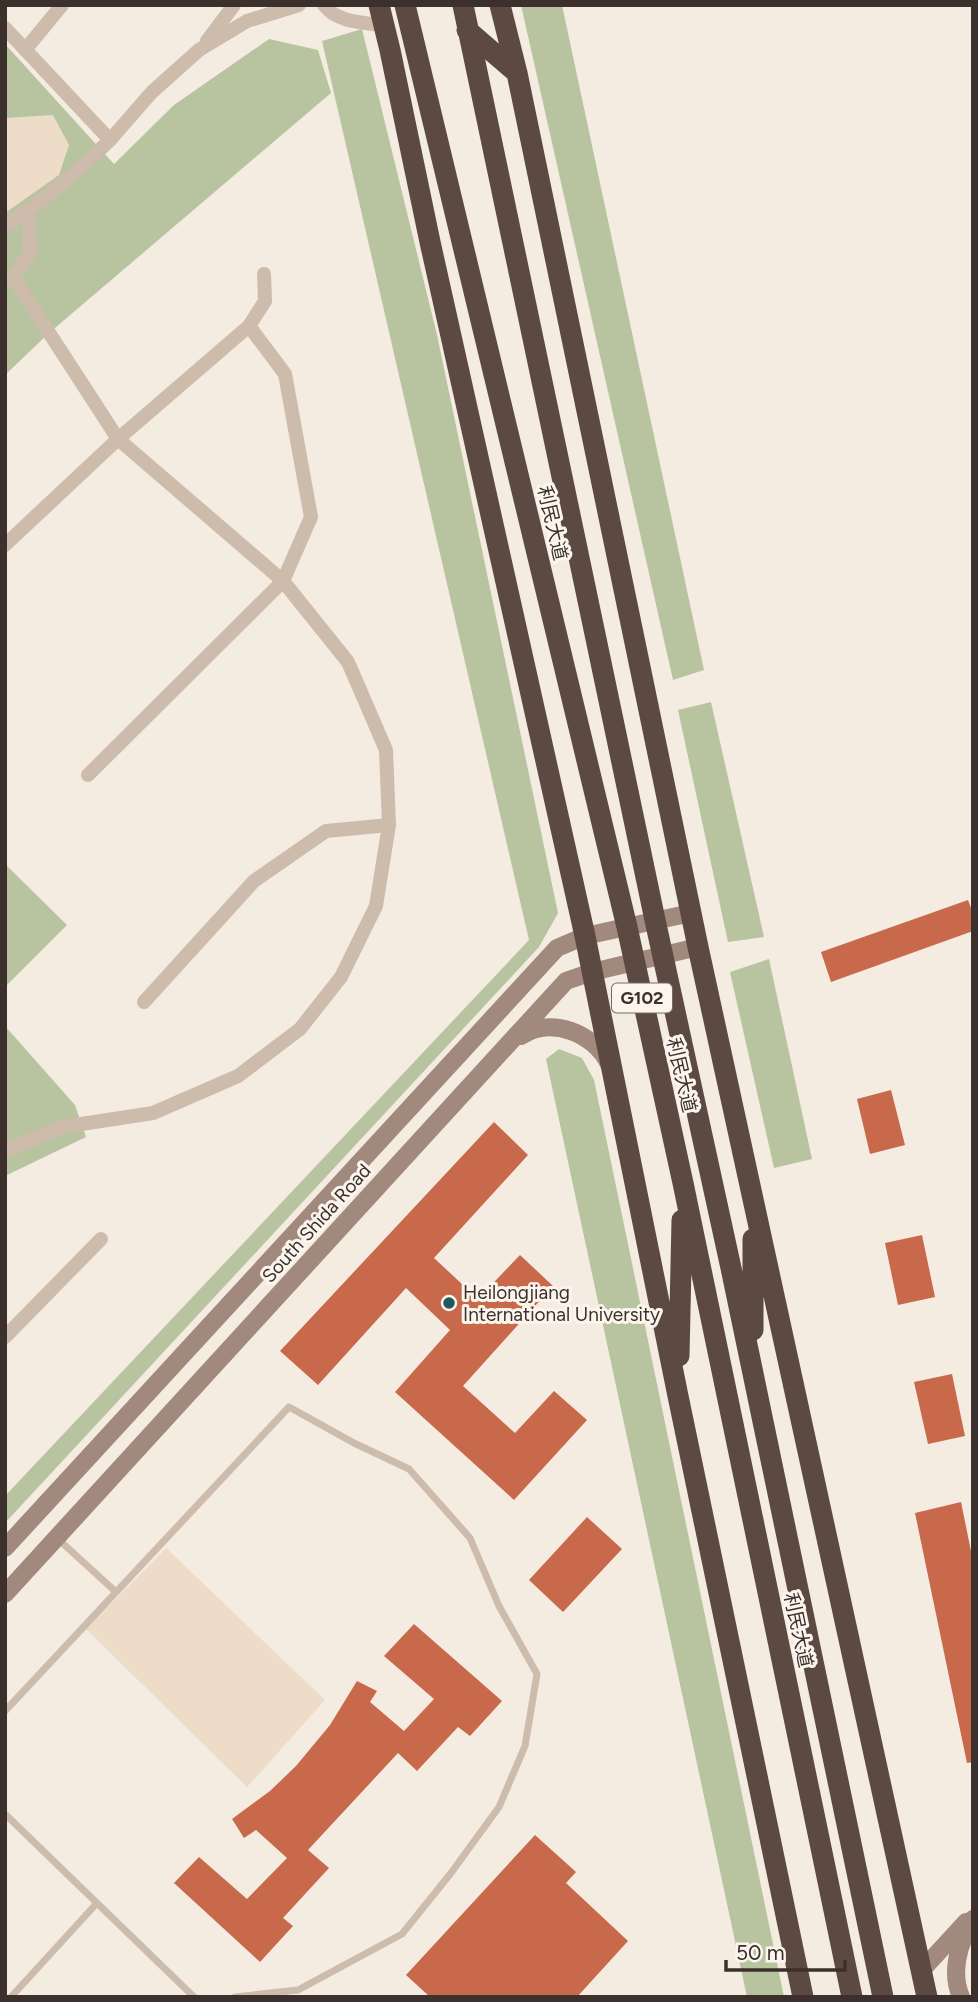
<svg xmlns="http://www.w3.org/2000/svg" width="978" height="2002" font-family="Figtree,'Noto Sans SC',sans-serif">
<rect width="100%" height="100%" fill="#f4ebe1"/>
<path fill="#b8c4a0" d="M521,5H562L704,670L673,680Z
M362,29L437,335L558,913L539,947L5,1523V1496L529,940L322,41Z
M269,39L318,50L331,93L49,333L5,375V44L114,164L174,105Z
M711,702L764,937L728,942L678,710Z
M5,864L67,925L5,987Z
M769,959L812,1159L774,1168L730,972Z
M5,1026L75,1105L86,1137L5,1176Z
M559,1049L582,1058L594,1080L784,1997H747L546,1059Z"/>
<path fill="#ecdcc8" d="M53,115L69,145L59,175L5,213V118Z
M166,1548L325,1700L247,1787L86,1629Z"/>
<path fill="#c8694b" d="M968,900L973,913V931L831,982L821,952Z
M891,1090L905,1145L870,1154L857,1099Z
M494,1122L528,1155L434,1258L478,1299L520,1255L553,1286L463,1386L515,1433L554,1391L587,1420L514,1500L395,1392L450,1330L406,1288L318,1385L280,1351Z
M922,1235L935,1297L898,1305L885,1243Z
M952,1374L965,1436L928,1444L914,1382Z
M961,1502L973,1561V1762L967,1763L915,1513Z
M587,1517L622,1549L563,1612L529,1580Z
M414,1624L502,1701L470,1736L458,1727L417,1771L398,1753L308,1850L329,1868L283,1918L293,1926L260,1962L174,1883L199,1857L247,1899L287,1858L256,1830L244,1838L232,1819L270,1791L296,1766L330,1725L357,1681L377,1691L370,1702L404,1731L434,1699L384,1656Z
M535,1835L576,1872L566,1883L628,1941L577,1997H430L406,1975Z"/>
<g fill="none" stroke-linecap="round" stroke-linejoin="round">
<path stroke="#cdbbac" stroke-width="7" d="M58,1539L116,1592
M5,1711L289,1407L354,1443L409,1469L470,1538L499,1606L537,1674L525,1746L499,1807L451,1873L402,1934L298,1990L235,1997
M5,1814L194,1997
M11,1997L97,1903"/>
<path stroke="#cdbbac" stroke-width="14" d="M324,5C337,23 364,22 385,26
M5,28L110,140
M207,41L234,5
M25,50L62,5
M5,227L42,200L85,164L110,140L152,92L199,50L247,21L299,5
M7,278L13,277L30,253L29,210
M249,326L265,301L264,274
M5,545L118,439L249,326L285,374L311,517L283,581L88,775
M144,1002L254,881L326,831L389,825
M5,1151L62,1127L153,1113L238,1076L300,1029L341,977L376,906L389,825L386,750L348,662L283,581L118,439L13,277
M5,1337L101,1239"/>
<path stroke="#a18a7d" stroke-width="18" d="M521,1036C551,1016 594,1033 609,1064
M5,1548L557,948L585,936L691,913
M5,1594L566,981L592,972L698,947
M921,1971L966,1922
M961,1997C950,1971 959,1943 973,1919"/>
<path stroke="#5c4a42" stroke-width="21" d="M379,5L390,50L430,242L585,936L678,1396L803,1997
M405,5L627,927L683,1183L852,1997
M463,5L655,920L731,1268L883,1997
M500,5L517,73L698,947L927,1997
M467,30L517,73
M753,1239V1330
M679,1356L682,1220"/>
</g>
<circle fill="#1f5a5e" stroke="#fbf5ee" stroke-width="2.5" cx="449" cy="1303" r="7"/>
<g text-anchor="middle" stroke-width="6" stroke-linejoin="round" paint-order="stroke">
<rect fill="#fbf5ee" stroke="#756b66" stroke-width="2" x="612" y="983.5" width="60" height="29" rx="5"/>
<g font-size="18" font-weight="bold" fill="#3b302b">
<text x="642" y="1004">G102</text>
</g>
<g font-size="19" fill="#3b302b" stroke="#fbf5ee">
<text transform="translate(553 523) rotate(77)" y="7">利民大道</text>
<text transform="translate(682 1075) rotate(77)" y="7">利民大道</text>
<text transform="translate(316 1223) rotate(-48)" y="7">South Shida Road</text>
<text transform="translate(799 1630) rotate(78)" y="7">利民大道</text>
</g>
<g font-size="19" fill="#3b302b" stroke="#fbf5ee" text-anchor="start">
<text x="463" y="1299">Heilongjiang<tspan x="463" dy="22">International University</tspan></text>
</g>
</g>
<rect width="978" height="2002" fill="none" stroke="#3b302b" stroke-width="14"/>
<path d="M726 1960v10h119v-10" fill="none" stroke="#3b302b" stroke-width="3.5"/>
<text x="736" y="1960" font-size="21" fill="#3b302b" stroke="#fbf5ee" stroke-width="5" paint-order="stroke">50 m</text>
</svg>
